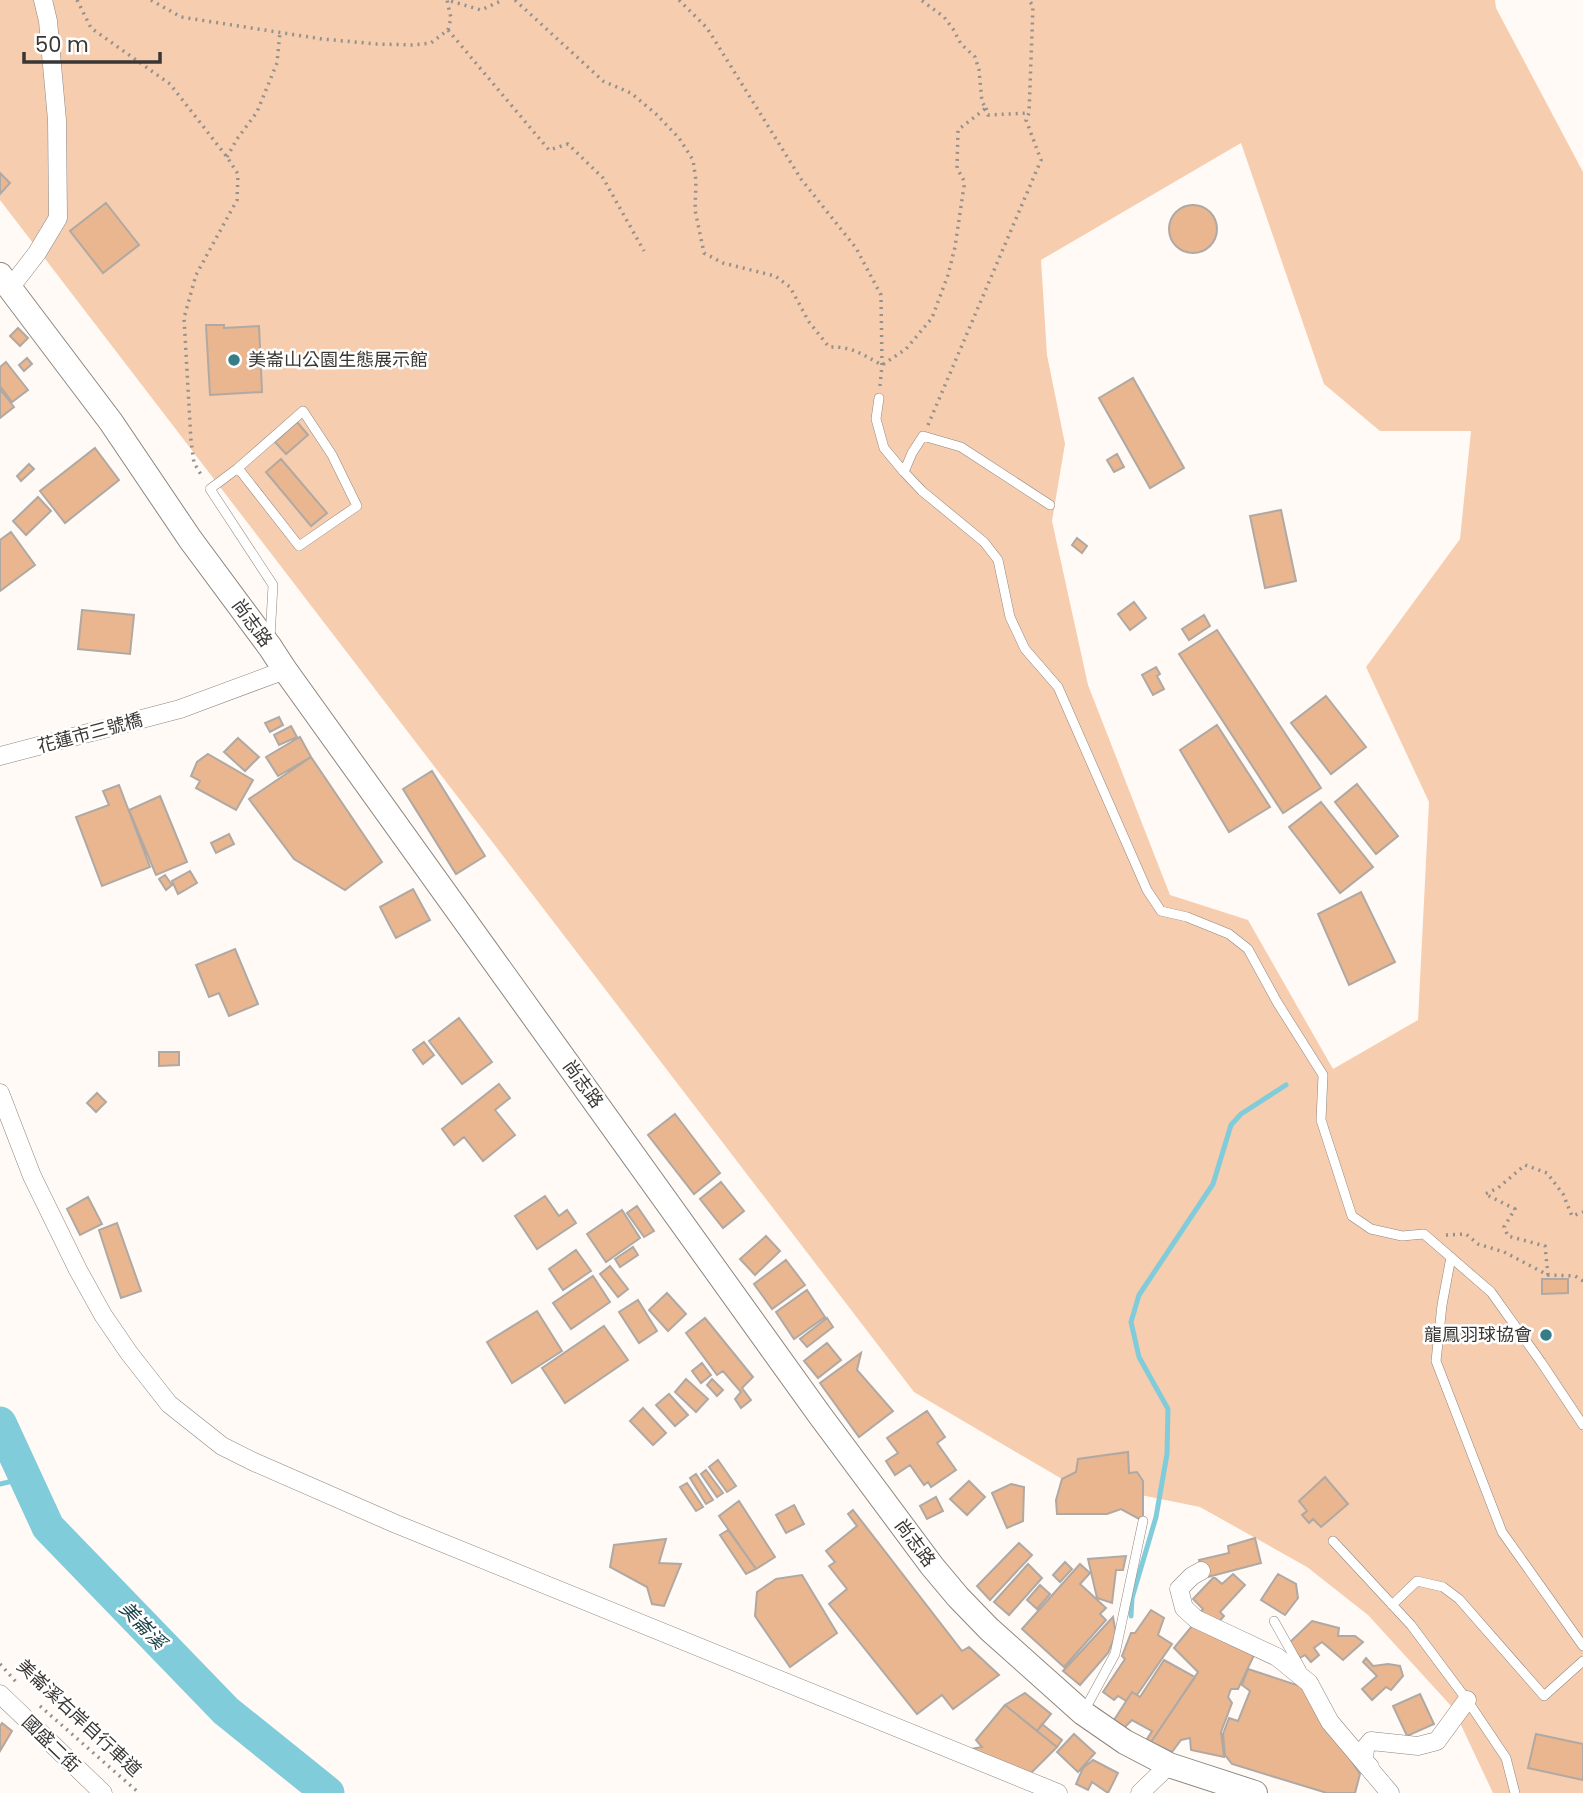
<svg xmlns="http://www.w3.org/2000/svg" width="1583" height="1793" font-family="Poppins,'Noto Sans TC',sans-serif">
<rect width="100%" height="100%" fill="#fffaf6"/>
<path fill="#f6cdaf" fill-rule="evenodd" d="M0,0H1495L1496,8L1583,172V1793H1493L1453,1708L1368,1615L1307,1567L1200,1507L1062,1479L914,1392L0,200ZM1241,143L1324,384L1380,431H1471L1460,539L1366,667L1429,802L1418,1020L1333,1069L1248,920L1170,895L1088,685L1052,521L1065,444L1047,355L1041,260Z"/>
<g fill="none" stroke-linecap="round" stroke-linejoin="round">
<path stroke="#80ccda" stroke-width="5" d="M0,1484L25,1478
M1131,1616L1132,1598L1156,1517L1167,1454L1168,1409L1139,1357L1131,1322L1139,1295L1213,1184L1231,1125L1241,1114L1286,1085"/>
<path stroke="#80ccda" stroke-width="33" d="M0,1423L48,1527L226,1711L328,1793"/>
</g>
<path fill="#e9b68f" stroke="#b0a9a3" stroke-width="2" d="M0,173L10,183L0,194Z
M106,203L139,245L103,273L70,231Z
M1169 229a24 24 0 1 1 48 0a24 24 0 1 1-48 0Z
M206,325H224V328L259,326L262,392L210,395Z
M18,328L28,338L20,346L10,336Z
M27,358L32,364L24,371L19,365Z
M6,362L28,390L12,402L0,386V367Z
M1133,378L1184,468L1150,488L1099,398Z
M0,389L14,407L0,418Z
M297,422L308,435L286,454L275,442Z
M95,448L119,480L65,523L40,491Z
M1117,454L1124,467L1114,472L1107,460Z
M281,459L327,513L311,526L266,472Z
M29,464L34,469L21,481L17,476Z
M38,497L51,511L26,535L13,521Z
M1281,510L1296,581L1265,588L1250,516Z
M11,532L35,565L0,591V540Z
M1077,538L1087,546L1082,553L1072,545Z
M1134,602L1146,618L1130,630L1118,614Z
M82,610L134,615L130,654L78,649Z
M1204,615L1210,626L1189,640L1182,629Z
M1217,630L1321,788L1283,813L1179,654Z
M1156,667L1160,674L1157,676L1164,689L1153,695L1142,675Z
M1326,696L1366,747L1331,774L1291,723Z
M279,717L283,725L270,732L265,723Z
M1217,725L1270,807L1229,832L1180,750Z
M291,726L297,737L279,745L274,735Z
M300,737L311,757L278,776L266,757Z
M238,738L259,757L245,771L224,752Z
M208,754L253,780L236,810L196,788L200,781L191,776L197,762Z
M311,757L382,862L345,890L294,859L249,799Z
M432,771L485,856L456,874L403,789Z
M1357,784L1398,836L1376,854L1335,802Z
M119,785L150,867L102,886L76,817L109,805L103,791Z
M160,796L187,862L156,875L129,810Z
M1321,802L1373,867L1340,893L1289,827Z
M229,834L234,844L216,853L211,843Z
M190,871L197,883L178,894L172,881Z
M165,875L172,885L166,890L159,879Z
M413,889L430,920L396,938L380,907Z
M1361,892L1395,962L1349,985L1318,914Z
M235,949L258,1004L229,1016L219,993L209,997L196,965Z
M459,1018L492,1062L462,1084L429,1041Z
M424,1042L434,1055L423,1064L413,1050Z
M159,1052H179V1065L159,1066Z
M499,1084L510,1098L495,1110L515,1135L483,1161L464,1137L454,1145L442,1129Z
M97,1093L106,1102L96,1112L87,1103Z
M675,1114L720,1173L694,1194L648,1135Z
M721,1182L744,1211L723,1228L700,1199Z
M545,1196L559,1216L567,1210L576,1223L537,1249L515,1216Z
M88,1197L102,1224L80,1235L67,1209Z
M637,1206L654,1231L644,1237L627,1213Z
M622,1210L640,1238L606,1262L587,1234Z
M117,1223L141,1291L121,1298L99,1230Z
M766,1236L780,1251L755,1275L740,1259Z
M633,1247L638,1255L620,1267L615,1259Z
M576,1250L591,1271L563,1290L549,1269Z
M786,1260L805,1285L772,1309L754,1284Z
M610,1266L628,1289L618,1297L600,1274Z
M593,1276L610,1302L571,1329L553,1303Z
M1542,1279H1568V1293L1542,1294Z
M807,1290L825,1317L794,1339L776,1312Z
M667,1293L686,1314L668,1331L649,1310Z
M638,1300L657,1331L639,1343L619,1312Z
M537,1311L562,1351L512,1383L487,1342Z
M705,1318L753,1377L742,1388L751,1400L741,1408L735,1399L741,1392L723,1371L717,1375L686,1333Z
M827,1318L833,1327L807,1347L800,1339Z
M604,1326L628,1360L565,1403L542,1368Z
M827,1343L841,1360L818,1378L804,1361Z
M861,1353L857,1370L893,1411L859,1437L820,1383Z
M702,1363L711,1375L701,1383L692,1371Z
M686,1379L708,1399L696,1412L675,1392Z
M712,1379L723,1390L717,1396L707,1385Z
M669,1394L688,1415L675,1426L656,1405Z
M643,1408L666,1433L653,1445L630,1421Z
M927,1411L945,1437L937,1443L956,1470L931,1487L928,1482L924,1485L910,1465L895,1475L886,1461L898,1453L887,1438Z
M1128,1452L1129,1473L1137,1472L1143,1481V1521L1121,1509L1107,1514H1057L1056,1500L1062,1479L1076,1472L1078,1459Z
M718,1460L736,1486L727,1492L709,1467Z
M706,1470L723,1493L717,1497L701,1474Z
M696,1474L713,1500L706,1504L690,1478Z
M1325,1477L1348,1504L1321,1527L1313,1519L1309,1523L1302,1515L1307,1511L1299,1501Z
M969,1481L985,1497L967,1515L950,1499Z
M687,1483L703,1507L696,1511L680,1487Z
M1011,1484L1024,1487L1023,1521L1007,1528L992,1493Z
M936,1497L943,1511L927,1519L920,1506Z
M739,1501L775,1557L756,1569L719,1516Z
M794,1505L804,1524L786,1533L776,1515Z
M853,1510L962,1651L969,1647L999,1675L953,1709L942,1695L917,1714L829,1604L847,1589L829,1566L835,1562L826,1551L857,1526L848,1514Z
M728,1530L756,1569L746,1574L720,1535Z
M1255,1538L1261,1563L1204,1578L1199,1560L1229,1553L1228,1546Z
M666,1539L659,1563L681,1564L664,1606L652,1604L647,1587L610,1567L614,1545Z
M1019,1543L1032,1555L990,1600L977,1586Z
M1126,1556L1123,1570H1116L1112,1603L1097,1598L1088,1559Z
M1065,1562L1072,1569L1060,1582L1053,1575Z
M1028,1564L1042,1578L1009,1615L994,1602Z
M1080,1564L1090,1573L1080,1584L1106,1608L1100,1614L1106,1620L1064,1667L1022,1629Z
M1233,1574L1245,1585L1220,1612L1224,1616L1216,1625L1201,1611L1203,1609L1193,1599L1214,1577L1222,1584Z
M1278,1574L1296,1584L1298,1598L1285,1615L1261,1600Z
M802,1575L837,1633L790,1667L755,1616L757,1592L776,1579Z
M1040,1585L1050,1594L1037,1609L1027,1600Z
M1151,1610L1164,1618L1158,1635L1172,1644L1137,1695L1132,1692L1126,1701L1118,1696L1114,1700L1103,1692L1125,1659L1122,1656L1131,1633H1135Z
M1113,1617L1116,1634L1108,1653L1080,1685L1063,1671Z
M1312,1621L1339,1628L1338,1636H1355L1363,1642L1343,1660L1322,1642L1314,1648L1319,1655L1311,1662L1305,1655L1300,1658L1289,1643Z
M1192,1626L1255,1653L1238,1689H1231L1228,1697L1232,1703L1221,1732L1224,1757L1191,1750L1190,1738L1181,1740L1172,1752L1151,1742L1198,1672L1174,1648Z
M1366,1658L1373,1666L1388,1664L1400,1666L1403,1676L1391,1690L1386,1687L1372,1700L1362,1689L1377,1676L1363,1662Z
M1164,1660L1195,1677L1151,1742L1147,1739L1152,1731L1132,1720L1124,1728L1114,1720L1132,1692L1140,1697Z
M1248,1669L1303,1687L1360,1774L1355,1793H1327L1232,1764L1225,1755L1223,1734L1229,1718L1238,1721L1250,1691L1242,1685Z
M1025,1693L1051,1714L1037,1731L1005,1705Z
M1420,1694L1434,1724L1407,1736L1393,1706Z
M1005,1705L1057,1747L1028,1776L971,1749L982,1747L976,1740Z
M2,1723L12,1731L0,1751V1726Z
M1042,1724L1062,1740L1057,1747L1037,1731Z
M1074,1734L1095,1753L1078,1772L1057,1752Z
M1536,1734L1583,1744V1780L1528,1768Z
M1093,1760L1118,1773L1108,1793L1092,1782L1088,1790L1076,1784L1083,1768Z"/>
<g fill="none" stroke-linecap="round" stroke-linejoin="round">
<defs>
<path id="lane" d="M879,398L876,419L884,448L904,472
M238,468L303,411L332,455L357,506L299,546L238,468L210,489L273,585L270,638
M1050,505L961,447L923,436L912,453L904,472L922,491L984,542L998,560L1010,617L1025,649L1058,687L1147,890L1161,911L1187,917L1229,934L1248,949L1277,1002L1323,1075L1321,1120L1352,1216L1371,1229L1402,1236L1424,1234L1491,1292L1541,1362L1583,1425
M1451,1257L1442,1305L1436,1361L1502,1532L1583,1646
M1333,1541L1411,1625L1467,1700L1506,1758L1515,1793
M1392,1605L1417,1581L1443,1587L1459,1599L1544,1696L1583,1661
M1274,1621L1301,1669
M1084,1711L1115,1654L1143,1521"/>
<path id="street" d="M10,288L37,253L58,218L57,120L48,21L43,0
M0,756L180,709L285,670
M0,1093L32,1176L78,1270L103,1315L129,1353L169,1404L222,1446L254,1462L396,1524L1058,1793
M1201,1571L1192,1576L1179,1589L1184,1608L1196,1619L1277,1657L1309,1683L1330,1722L1390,1793
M0,1694L103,1793
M1370,1767L1364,1761L1365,1748L1371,1741L1418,1746L1437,1741L1467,1700
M1140,1793L1169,1765"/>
<path id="secondary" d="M0,275L111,422L190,539L270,647L285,670L819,1414L932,1566L958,1597L989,1629L1083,1713L1125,1742L1169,1765L1255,1793"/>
</defs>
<use href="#lane" stroke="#8d8680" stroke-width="10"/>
<use href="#street" stroke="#8d8680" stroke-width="19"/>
<use href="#secondary" stroke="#8d8680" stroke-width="26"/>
<path stroke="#94918d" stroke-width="3.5" stroke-dasharray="2 5" stroke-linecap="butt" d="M77,0L91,28L170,84L227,157L238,174L237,200L196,275L184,318L191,441L194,463L203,478
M151,0L181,17L322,39L377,44L413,45L431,43L448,30L451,18L447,0L481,10L503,0
M515,0L603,81L631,93L656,114L679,138L693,160L696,181L695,210L704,253L723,263L775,276L790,287L809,322L829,347C852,346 863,355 882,365L906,349L932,318L948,275L955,247L964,186L963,179L957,168L958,130L986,108L982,102L979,70L975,57L961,44L953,29L944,17L921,0
M679,0L707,28L801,179L856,248L881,295L882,365L880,386
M448,30L549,150L568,144L603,178L644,251
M986,108L988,115L1029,113
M227,157L237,139L257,112L277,63L280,32
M928,425L1041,160L1026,120L1029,113L1033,6L1029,0
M1446,1235L1466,1234L1478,1244L1504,1252L1548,1275L1575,1276L1583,1281
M1548,1275L1545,1246L1508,1236L1504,1227L1515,1209L1485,1194L1498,1188L1525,1165L1547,1173L1563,1194L1572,1216L1583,1212
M0,1664L17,1683
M40,1706L139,1793"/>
<use href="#lane" stroke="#fff" stroke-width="9"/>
<use href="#street" stroke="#fff" stroke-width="18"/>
<use href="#secondary" stroke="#fff" stroke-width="24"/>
</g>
<g fill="#367d88" stroke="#fff" stroke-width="2.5">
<circle cx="234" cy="360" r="7"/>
<circle cx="1546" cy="1335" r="7"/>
</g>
<g text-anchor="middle" stroke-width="5" stroke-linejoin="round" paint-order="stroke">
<g font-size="18" fill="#393633" stroke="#fff" text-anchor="start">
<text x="248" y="366">美崙山公園生態展示館</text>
<text x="1532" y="1341" text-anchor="end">龍鳳羽球協會</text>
</g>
<g font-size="18" fill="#393633" stroke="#fff">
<text transform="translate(252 623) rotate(54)" y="6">尚志路</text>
<text transform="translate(90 733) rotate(-15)" y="6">花蓮市三號橋</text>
<text transform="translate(583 1084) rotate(54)" y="6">尚志路</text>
<text transform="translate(915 1543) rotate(53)" y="6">尚志路</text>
<text transform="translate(79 1718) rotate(43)" y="6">美崙溪右岸自行車道</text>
<text transform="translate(51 1744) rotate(44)" y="6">國盛二街</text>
</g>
<g font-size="19" font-style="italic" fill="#183d43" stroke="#fff">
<text transform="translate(143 1625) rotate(46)" y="7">美崙溪</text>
</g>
</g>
<path d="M24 52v10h136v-10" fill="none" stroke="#393633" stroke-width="3.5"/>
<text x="35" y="52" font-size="21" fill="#393633" stroke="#ffffff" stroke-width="5" paint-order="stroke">50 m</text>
</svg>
